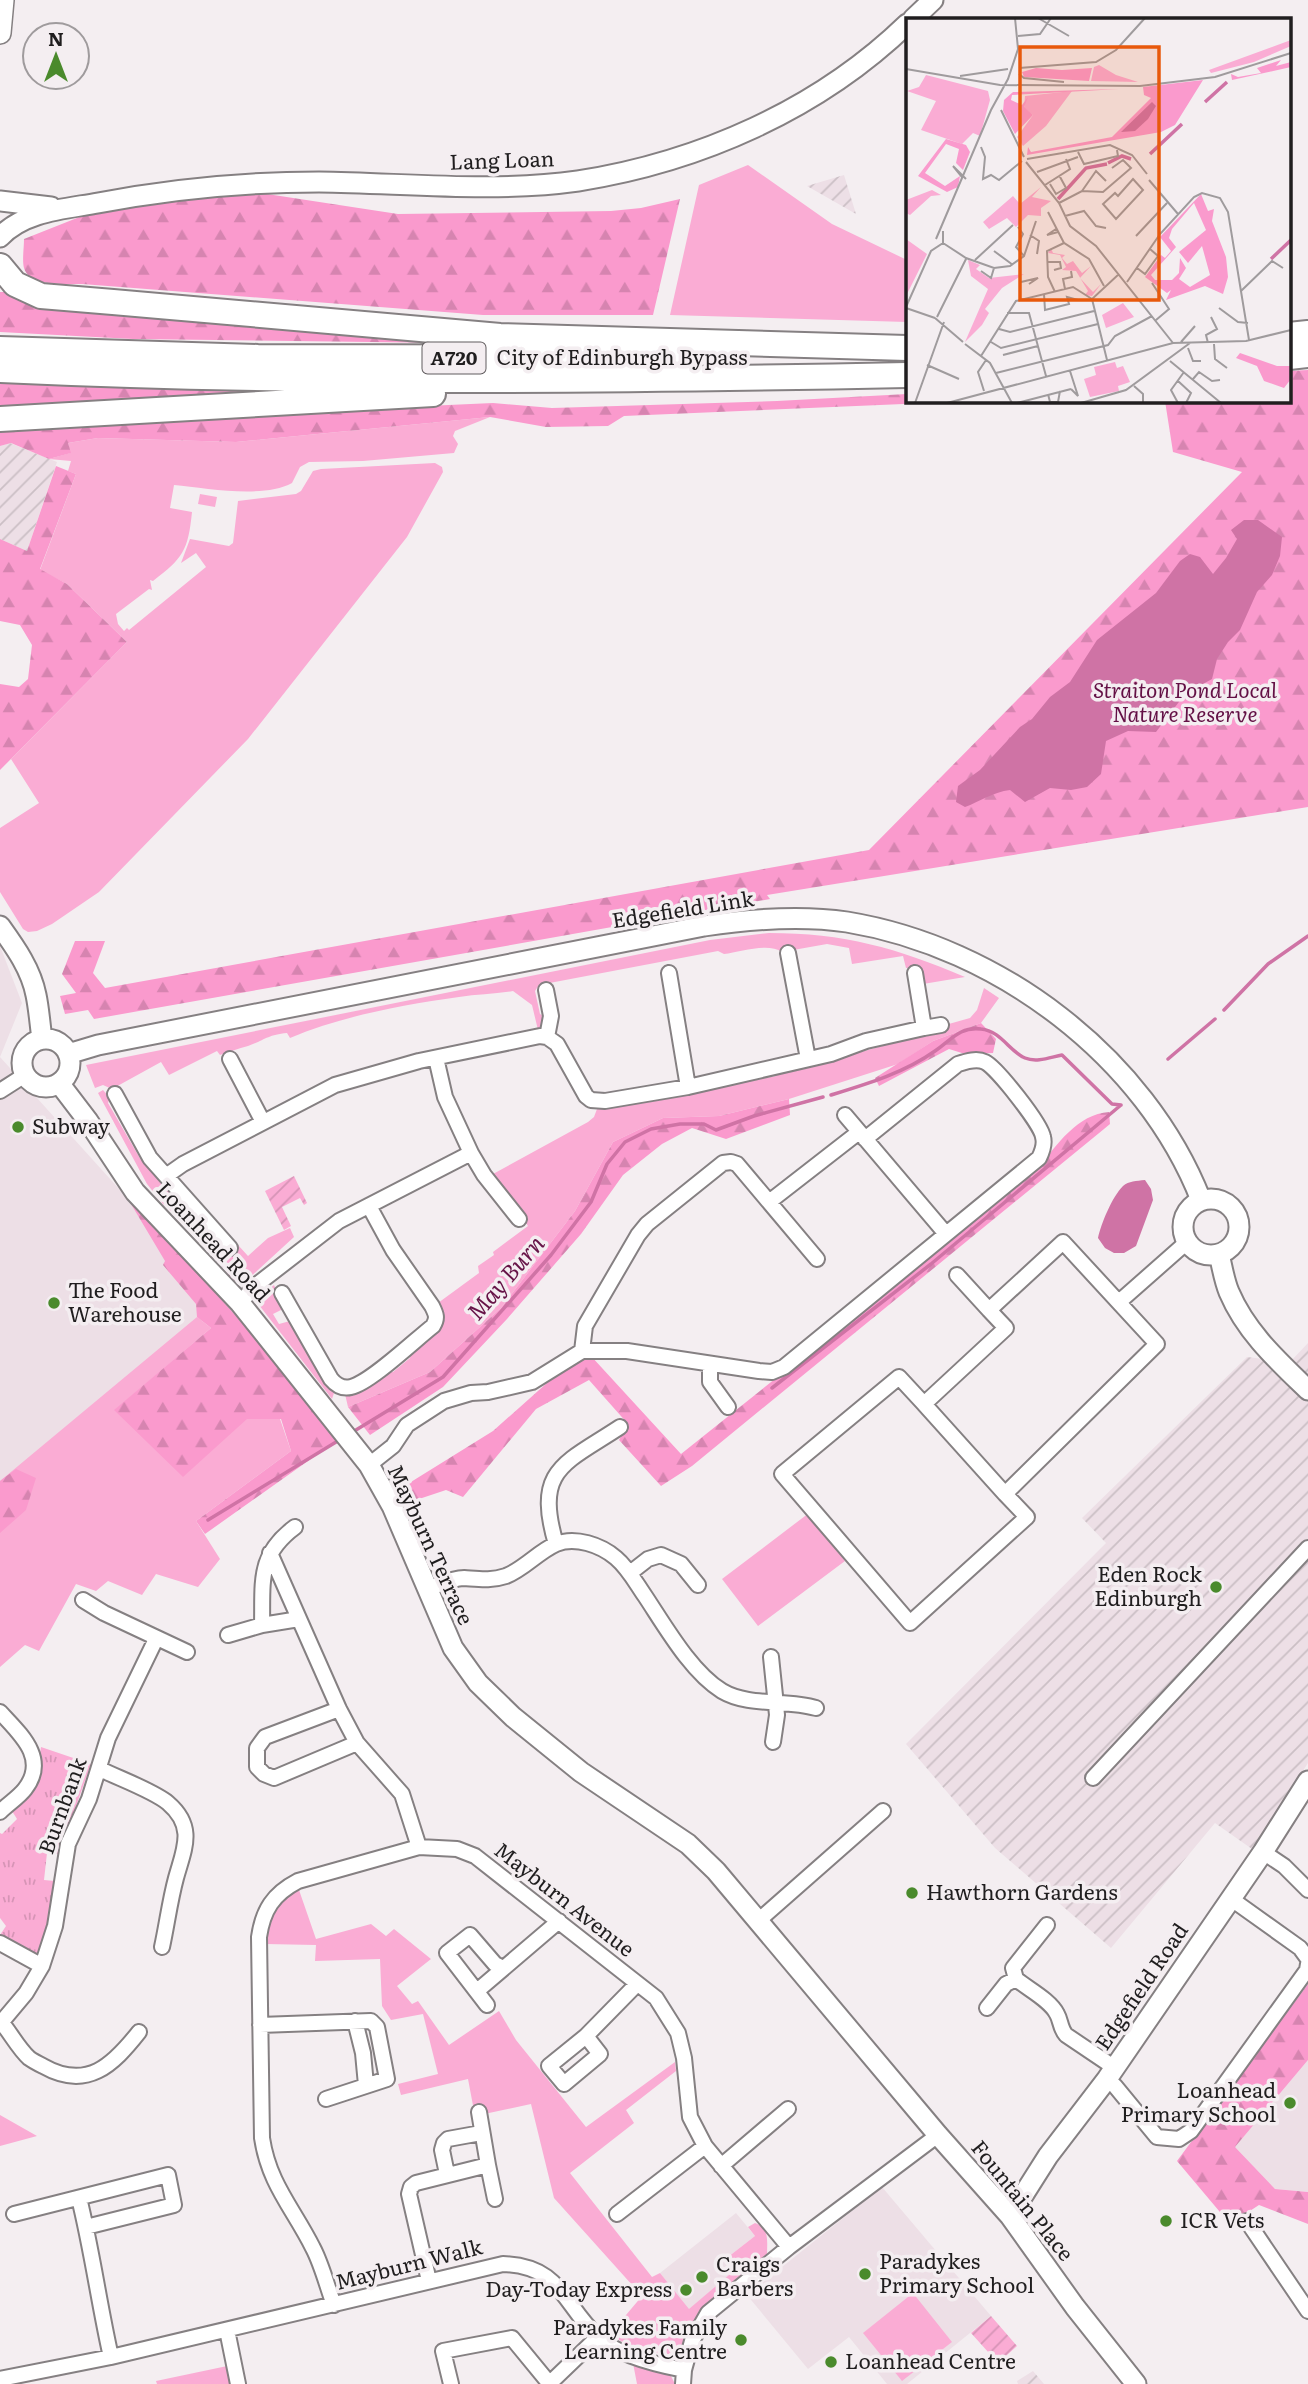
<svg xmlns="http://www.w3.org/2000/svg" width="1308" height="2384" font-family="Literata,serif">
<defs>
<pattern id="industrial-furrows" width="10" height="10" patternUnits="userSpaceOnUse" patternTransform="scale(1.75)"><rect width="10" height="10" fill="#eddfe6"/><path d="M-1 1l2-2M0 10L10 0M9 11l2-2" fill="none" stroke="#cbbfc5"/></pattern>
<pattern id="forest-firs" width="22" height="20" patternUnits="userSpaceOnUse" patternTransform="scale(1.75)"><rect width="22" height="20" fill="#fa9acd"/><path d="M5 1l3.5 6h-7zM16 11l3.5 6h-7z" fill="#d684b0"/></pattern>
<pattern id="park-tufts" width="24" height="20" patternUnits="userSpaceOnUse" patternTransform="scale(1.75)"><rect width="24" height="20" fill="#faacd4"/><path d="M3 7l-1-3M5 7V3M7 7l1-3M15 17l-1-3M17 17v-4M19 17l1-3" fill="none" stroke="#d694b6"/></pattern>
<pattern id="garden-furrows" width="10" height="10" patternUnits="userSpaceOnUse" patternTransform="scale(1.75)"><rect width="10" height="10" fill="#faacd4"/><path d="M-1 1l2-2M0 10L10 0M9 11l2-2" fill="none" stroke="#d694b6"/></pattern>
</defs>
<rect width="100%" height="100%" fill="#f4eef1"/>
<path fill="#eddfe6" d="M0,946L22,1003L0,1057Z
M0,1057L222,1303L0,1499Z
M1308,2060V2192L1275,2189L1235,2147Z
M882,2187L991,2316L907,2384H887L849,2337L808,2369L747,2295Z
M736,2213L755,2236L728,2257L736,2269L689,2310L660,2273Z"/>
<path fill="url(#industrial-furrows)" d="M844,175L856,214L807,186Z
M10,443L57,462L27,551L0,539V446Z
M1308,1343V1763L1252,1849L1215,1823L1111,1948L995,1848L906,1744L1106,1543L1082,1518L1247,1357L1290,1362Z
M1033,2371L1044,2384H1018L1017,2381Z"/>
<path fill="#faacd4" d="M748,165L832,224L907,260V322L670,315L699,185Z
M490,417L455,431L453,436L458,444L454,453L363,461L309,462L300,467L292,483C263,499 206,488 174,485L170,508L192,512C188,551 183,558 153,581L150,580L152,590L149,589L116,614L118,624L124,631L127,628L129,630L206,567L196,553L181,563L190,539L229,546L233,543L238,501L296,494L301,491L313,471L321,469L435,463L442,467L443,472L407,537L248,739L99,892L52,924L37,931L28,932L23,929L0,892V828L39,803L11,759L127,642L67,584L40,570L76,474L68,471L71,461L49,459L70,453L68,443L98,438L236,442Z
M200,494L217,497L215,507L198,504Z
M769,933C844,933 897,948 965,977L923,984L920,967L906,968L903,956L852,964L849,948L827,944L782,952C768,942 740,952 724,954L718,951L539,985L535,991L540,1014L544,1016L542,1026L538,1030L532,1005L513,991C495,994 477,994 459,997C402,1005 342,1016 290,1038L287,1033C267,1035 265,1040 248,1046C238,1049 230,1051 220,1055L217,1051L169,1075L161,1062L112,1089L103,1085L95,1088L86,1065L710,940Z
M984,988L999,998L981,1023L933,1041L898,1064L789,1099L719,1116L663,1118L613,1142L575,1211L501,1308L430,1372L348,1407L345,1394L386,1372H393L410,1358L411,1351L440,1330L443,1316L438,1303L479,1273L478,1266L494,1255L493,1252L528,1226L523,1219L525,1216L493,1174L588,1122L594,1117L597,1109L633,1102L638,1104L679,1097L681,1093L739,1080L746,1082L776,1076L778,1071L855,1051L861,1052L882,1046L885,1042L970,1018L977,1010Z
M103,1090L110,1098L108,1103L141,1160L145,1161L172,1192V1197L195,1221H200L203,1225L197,1231L194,1230L163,1204L147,1184L98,1093Z
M290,1228L294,1237L246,1281L232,1280L210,1248L218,1241L228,1254L238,1245L248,1256L268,1238Z
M274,1285L282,1304L281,1310L273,1314L279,1324L290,1321L335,1390L332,1399L259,1305L264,1293Z
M197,1317L211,1328L115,1410L280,1419L291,1451L196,1521L220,1559L198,1587L156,1574L142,1595L108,1581L96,1591L76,1584L39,1651L25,1645L0,1667V1481Z
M809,1513L845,1561L758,1626L722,1579Z
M299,1890L316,1939L371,1924L386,1936L394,1929L431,1959L397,1986L412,2004L418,2001L449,2045L499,2011L516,2040L586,2127L675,2062L676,2071L626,2110L634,2123L570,2173L652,2277L660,2273L689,2309L736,2269L728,2257L755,2236L748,2227L755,2223C770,2228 767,2242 767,2255L718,2293L699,2311L682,2348L668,2356L627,2345L610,2334L642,2296L554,2198L531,2104L475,2116L468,2079L401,2095L398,2084L438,2074L423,2014L391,2020L382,2006L380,1959L315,1961L316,1945L265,1944C268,1917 273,1901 299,1890Z
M0,2115L37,2136L0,2146Z
M913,2293L952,2342L902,2381L863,2333Z
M633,2363L670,2374L675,2384H637Z
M232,2365L233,2384H157L156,2381Z"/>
<path fill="url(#forest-firs)" d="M267,194L398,214L611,211L641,208L680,199L653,315H483L82,284C67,284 29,287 24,268C22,260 24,248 24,239L82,216L153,199Z
M0,292H18L449,343L133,339L0,332Z
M1308,370V807L767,895L770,899L94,1019L88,1010L65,1014L60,996L76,993L62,974L75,941H105L93,973L105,988L869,850L1242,472L1173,452L1165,401H1289V371Z
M0,383L247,390L243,395L0,409Z
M907,394V401H932L927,403L624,416L608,426L546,427L490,417L236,442L98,438L68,443L71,453L49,459L11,443L0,446V425L493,403L552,408L777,401Z
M56,466L76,474L40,569L67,584L127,642L0,770V684L19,687L28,679L32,645L20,625L0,621V539L27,551Z
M981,1023L996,1039L993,1053L965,1054L949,1049L879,1086L875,1078L933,1041Z
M789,1099L790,1115L726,1139L692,1128L662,1144L623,1175L581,1234L507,1319L443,1387L370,1435L348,1407L430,1372L501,1308L575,1211L613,1142L663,1118L719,1116Z
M1109,1112L1110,1124L1104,1129L692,1466L661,1486L619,1440L628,1424L589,1380L536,1409L463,1497L446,1490L404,1504L398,1490L493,1431L566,1366L591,1356L681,1454L1039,1168C1056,1145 1078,1114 1109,1112Z
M133,1200L236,1316L339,1439L205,1534L196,1521L291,1451L281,1419H247L183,1477L114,1410L211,1328L197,1317L196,1304L163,1265L165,1261L131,1204Z
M16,1469L36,1478L26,1510L0,1533V1481Z
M1308,1984V2060L1235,2147L1275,2189L1308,2192V2224L1259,2205L1230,2224L1177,2161Z"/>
<path fill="url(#park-tufts)" d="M41,1747L91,1764L59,1854L47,1853L44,1880L55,1881L48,1927L41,1950L35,1954L28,1952L0,1935L6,1926L0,1918V1833L2,1834L17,1819L12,1811L35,1785Z"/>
<path fill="url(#garden-furrows)" d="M294,1176L307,1203L304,1205L300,1198L282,1207L291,1226L284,1230L265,1191Z
M991,2316L1017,2346L998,2363L971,2333Z"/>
<path fill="#cf73a5" d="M1244,520H1258L1282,537L1280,556L1272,575L1257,592L1240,630L1228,642L1217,659L1212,679L1185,694L1156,732L1128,731L1106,741L1101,774L1087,787L1071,790L1050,788L1025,802L1010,790C993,792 981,801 965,807L956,802L958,786L980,770L1020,727L1032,719L1050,697L1070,682L1097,640L1156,593L1180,561L1190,554L1200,557L1213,574L1226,558L1237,539L1231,530Z
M1145,1180L1151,1189L1153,1200L1136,1246L1124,1253H1114L1105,1248L1098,1238C1101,1224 1112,1197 1123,1186C1129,1181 1136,1181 1145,1180Z"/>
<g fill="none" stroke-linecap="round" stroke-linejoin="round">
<path stroke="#cf73a5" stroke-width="3.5" d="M1224,1010L1268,964L1308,936
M1168,1059L1215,1019
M831,1095C867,1084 904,1073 935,1051C950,1041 960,1026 981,1029C1001,1031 1009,1051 1025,1058C1037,1063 1051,1057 1062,1055L1112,1104L1121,1105
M772,1388L931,1264L1121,1105
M351,1433L443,1377L551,1255L591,1202L607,1164L625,1142L651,1129L680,1124H704L716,1130L754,1116L823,1097
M208,1520L341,1439"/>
<defs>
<path id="street" d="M788,953L808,1059
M669,973L688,1087
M546,990L551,1016L547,1037
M924,1028L941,1025
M547,1037L557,1044L586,1096L591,1100L605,1101L688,1087L831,1054L866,1041L924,1028L915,973
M230,1059L263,1122
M0,1091L25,1075
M115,1094L150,1158L230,1248
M845,1115L946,1234
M471,1153L484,1175L519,1219
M166,1176L183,1164L335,1085L419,1061L540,1036L547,1037
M769,1202L859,1132
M1063,1242L1157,1344L1005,1494L1027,1517L910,1623L782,1474L899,1377L924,1404L1006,1328L989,1310Z
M957,1275L989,1310
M282,1293L331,1379C336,1385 343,1389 351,1387C370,1383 415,1340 433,1326C438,1318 436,1314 432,1306L393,1250L369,1206
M1119,1302L1187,1242
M240,1303L255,1286L339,1221L471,1153L445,1097L436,1058
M582,1351L585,1326L638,1235L647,1224L723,1163L731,1162L737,1164L817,1259
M710,1364V1382L728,1407
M924,1404L1005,1494
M369,1465L393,1446L407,1425L444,1401L471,1393L488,1392L532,1382L582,1351H627L759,1371L772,1372L784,1367L1039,1158C1042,1152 1045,1144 1043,1137C1041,1124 997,1068 985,1062C977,1058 967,1061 958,1064L865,1139
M295,1527C257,1555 263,1582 262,1625L299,1619
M556,1544C534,1469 564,1464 620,1427
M270,1553L339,1709L357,1743L402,1794L419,1847
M630,1573L648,1559L661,1555L681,1564L698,1585
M428,1589C439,1585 452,1578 464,1578C479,1579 491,1581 506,1576C524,1569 538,1552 556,1544C575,1536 601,1545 616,1558C628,1568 636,1583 645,1596C665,1626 691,1672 722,1691C749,1707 787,1699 816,1708
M83,1600L104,1613L187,1652
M228,1635L262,1625
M771,1657L777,1715L773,1742
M339,1709L265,1737L257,1748V1767L264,1774L274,1778L357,1743
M0,1712C19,1733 49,1758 25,1789C19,1797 8,1804 0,1812
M100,1769C118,1778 154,1791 168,1803C196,1827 184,1849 176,1878C170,1900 167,1924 162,1947
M1093,1778L1308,1548
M1263,1852L1284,1866L1308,1890
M1230,1898L1300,1948L1308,1959
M758,1921L883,1811
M0,1943L42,1966
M1016,1979C1028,1989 1050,2000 1057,2014C1061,2021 1060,2028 1066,2035L1115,2068
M477,1991L559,1921
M487,2005L447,1953L470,1935L495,1964L503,1968
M987,2008L1006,1984L1016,1979L1013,1968L1047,1925
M355,2021L363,2053L366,2085
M2,2023C11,2034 19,2049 29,2058C33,2061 39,2064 43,2066C87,2091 113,2065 139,2032
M0,2024L26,1993L42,1966L55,1926L68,1844L89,1799L108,1738L156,1639
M260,2025L371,2021L377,2027L387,2079L326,2099
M586,2036L600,2054L564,2084L549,2066Z
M586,2036L637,1984
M1107,2079L1115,2086L1157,2137L1179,2139L1191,2131L1307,1970L1308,1964
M488,2165L495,2199
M721,2166L788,2109
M447,2174L442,2150L444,2143L448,2139L481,2133
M79,2198C92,2250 99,2304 111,2357
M14,2214L168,2175L174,2205L86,2227
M617,2214L705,2146
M1247,2221L1308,2311
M429,2281L409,2194L411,2187L416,2183L488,2165L479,2112
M334,2305C327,2286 322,2265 313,2248C293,2208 269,2184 262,2138L259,1937C263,1910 273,1894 298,1881L419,1847L457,1849L475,1856L656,1998L678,2033L684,2058L690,2117L705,2146L789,2247
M227,2330L238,2384
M0,2379L111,2357L503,2264C561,2266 562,2303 598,2337C617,2355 658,2365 684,2370
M451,2384L443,2351L512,2338L549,2383
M549,2384L598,2337
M683,2384L684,2370L692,2341L708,2313L789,2247L938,2135"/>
<path id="secondary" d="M913,19L933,0
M0,201L51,207
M0,237C24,211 65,209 98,203C171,189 244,182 319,182C404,183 492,193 578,181C699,162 818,110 907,24
M0,926C15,947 31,969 36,995C39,1009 40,1025 42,1039
M22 1063a24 24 0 1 1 48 0a24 24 0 1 1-48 0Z
M68,1054L98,1045L704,926C751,919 800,915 847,922C999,947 1145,1057 1201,1200
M59,1083L88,1121L135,1192L240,1303L369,1465L392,1506L453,1648L478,1683L513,1717L581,1772L688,1844L716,1871L938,2135L1010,2216L1075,2307L1136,2384
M1183 1227a28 28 0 1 1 56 0a28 28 0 1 1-56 0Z
M1219,1254C1222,1266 1224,1280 1229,1292C1246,1332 1277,1360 1308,1390
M1010,2216L1048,2156L1107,2079L1263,1852L1308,1781"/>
<path id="primary" d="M0,33L3,0"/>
<path id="highway" d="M0,266L15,284L41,296L113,302L500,336L907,348
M1289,335L1308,333
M0,349L258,357L689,358
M1289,357L1308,355
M0,370C302,384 605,381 907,375
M0,419L433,394"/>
</defs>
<use href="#street" stroke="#858082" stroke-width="18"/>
<use href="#secondary" stroke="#858082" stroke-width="23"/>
<use href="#primary" stroke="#858082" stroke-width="24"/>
<use href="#highway" stroke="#858082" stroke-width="28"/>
<use href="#street" stroke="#fff" stroke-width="14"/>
<use href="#secondary" stroke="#fff" stroke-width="19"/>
<use href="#primary" stroke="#fff" stroke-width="21"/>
<use href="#highway" stroke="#fff" stroke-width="24"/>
</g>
<g fill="#4a8a2c" stroke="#f4eef1" stroke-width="2.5">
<circle cx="18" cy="1127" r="7"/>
<circle cx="54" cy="1303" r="7"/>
<circle cx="1216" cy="1587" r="7"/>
<circle cx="912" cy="1893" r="7"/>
<circle cx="1290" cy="2103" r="7"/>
<circle cx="1166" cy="2221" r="7"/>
<circle cx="865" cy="2274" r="7"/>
<circle cx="702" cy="2277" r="7"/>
<circle cx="686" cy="2290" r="7"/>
<circle cx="741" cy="2340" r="7"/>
<circle cx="831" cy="2362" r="7"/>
</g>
<g text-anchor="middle" stroke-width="7" stroke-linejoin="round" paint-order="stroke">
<rect fill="#f4eef1" stroke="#605c5e" stroke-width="2" x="422.5" y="342.5" width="63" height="31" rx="5"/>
<g font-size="19" font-weight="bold" fill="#201e1f">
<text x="454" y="365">A720</text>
</g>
<g font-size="21" fill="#201e1f" stroke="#f4eef1">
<text transform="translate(502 161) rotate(-2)" y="7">Lang Loan</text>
<text x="622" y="365">City of Edinburgh Bypass</text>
<text transform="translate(683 910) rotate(-9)" y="7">Edgefield Link</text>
<text transform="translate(213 1242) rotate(47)" y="7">Loanhead Road</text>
<text transform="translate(430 1545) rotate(65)" y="7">Mayburn Terrace</text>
<text transform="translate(63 1806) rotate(-70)" y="7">Burnbank</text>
<text transform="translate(564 1900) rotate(38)" y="7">Mayburn Avenue</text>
<text transform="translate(1142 1987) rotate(-56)" y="7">Edgefield Road</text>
<text transform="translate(1022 2201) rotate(51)" y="7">Fountain Place</text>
<text transform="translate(409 2265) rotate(-14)" y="7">Mayburn Walk</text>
</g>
<g font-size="21" font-style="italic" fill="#631045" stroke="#f4eef1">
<text x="1185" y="698">Straiton Pond Local<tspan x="1185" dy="24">Nature Reserve</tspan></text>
</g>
<g font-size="21" fill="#201e1f" stroke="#f4eef1" text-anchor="start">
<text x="32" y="1134">Subway</text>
<text x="68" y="1298">The Food<tspan x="68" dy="24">Warehouse</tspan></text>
<text x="1202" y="1582" text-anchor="end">Eden Rock<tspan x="1202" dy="24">Edinburgh</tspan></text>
<text x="926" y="1900">Hawthorn Gardens</text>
<text x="1276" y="2098" text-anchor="end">Loanhead<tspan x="1276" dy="24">Primary School</tspan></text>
<text x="1180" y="2228">ICR Vets</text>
<text x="879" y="2269">Paradykes<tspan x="879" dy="24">Primary School</tspan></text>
<text x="716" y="2272">Craigs<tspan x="716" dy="24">Barbers</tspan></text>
<text x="672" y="2297" text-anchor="end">Day-Today Express</text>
<text x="727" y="2335" text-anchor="end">Paradykes Family<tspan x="727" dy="24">Learning Centre</tspan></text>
<text x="845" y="2369">Loanhead Centre</text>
</g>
<g font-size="23" font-style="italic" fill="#661347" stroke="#f4eef1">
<text transform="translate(506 1278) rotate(-49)" y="8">May Burn</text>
</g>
</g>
<g transform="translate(906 18)">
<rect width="385" height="385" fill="#f4eef1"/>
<path d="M385,22V28L348,44L305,55L303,52ZM193,47L210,57L232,64L185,63L188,49ZM20,57L82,73L84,82L74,118L67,115L56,126L15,112L30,83L1,73L13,69ZM166,73L140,108L117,128L111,119L127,97L118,90L119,78ZM135,169L126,179L145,183L135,190V198L122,197L110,209L101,200L83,211L77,204L107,178L114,186ZM26,172L35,177L25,178L4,197L0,195V182ZM0,221L21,236L0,278ZM145,230L147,235L159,237L156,240L161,246L167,243L176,255L185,248L174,260L187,274L195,266L186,278L179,277L182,273L170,253L156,252L160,249L154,237L142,235ZM62,242L74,247L70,251L83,260L118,256L96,270L79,291L83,295L76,307L59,324L82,271L65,258Z" fill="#faacd4"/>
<path d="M375,42L370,48L385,44V49L326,62L325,56L332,59L355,55L351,50ZM130,50L156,52L186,50L183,63L118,59L116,54ZM297,62L269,107L255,114L121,137L122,129L125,134L206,119L245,80L238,77L237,69ZM213,71L106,77L105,82L116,87L122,79L118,89L127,97L109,116L97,93L98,82L107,74ZM40,121L60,127L64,134L57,152L50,145L53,131L40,126L19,155L39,168L54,158L52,169L41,174L12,158ZM295,176L302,193L308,191L306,203L320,239L322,259L317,276L299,268L260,282L265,272L261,275L239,259L255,237L259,240L265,233L254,219ZM288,185L300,212L273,234L282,245L296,228L304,257L284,269L273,261L280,250L274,240L273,255L266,262H249L245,257L270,229L263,220L266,211ZM334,335L371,348H385V361L378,370L358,363L351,348L330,340Z" fill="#fa9acd" fill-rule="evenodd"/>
<path d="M217,285L228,299L200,310L196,297ZM209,344L211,350L217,348L224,364L212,368L213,373L184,379L178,361L190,357L188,349Z" fill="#faacd4"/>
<path d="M246,84L250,88L242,101L229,113L215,114Z" fill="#cf73a5"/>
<path fill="none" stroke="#cf73a5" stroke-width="3.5" d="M299,84L321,64M244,136L276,106M202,145L216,138L225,141M152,181L180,150L201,146M365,241L385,222"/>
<path fill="none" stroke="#9f9b9d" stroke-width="2" d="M132,0L163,18M112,18L134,16L145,0M113,50L190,44L210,32L239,0M0,51L94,67L234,68L309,59L385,35M113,56L118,60L158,64M54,58L102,51M95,92L118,139M75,129L79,139L77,161L85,157L93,162L116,143M172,134L178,146L212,138L211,132M121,141L204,127L226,137L241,156M120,144L153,185L164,208L190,228L267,325M131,154L172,139M56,159L47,148L60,161M227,161L237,172L210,201L197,186L209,175L212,178ZM243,162L272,196M144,166L150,176L160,170L153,157M139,167L164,151L160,141M176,173L190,153L200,163M153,185L176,173L197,174L225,150L217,142L206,150M142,194L158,225M159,198L178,193L190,208L200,210M112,209L117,216L110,229L118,238M150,211L141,217L152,214M124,217L133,223L131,236M230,218L261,185M30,221L85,92L102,61L112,31L109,0M37,225L60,240L88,250L104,248L118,238L130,203M88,233L107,247M69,242L107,207M141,244H154L155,250L148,252M231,250L239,256L252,238L244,231M75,253L85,260L88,250M115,264L132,260L123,266M221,264L254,216L288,179L296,175L314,180L322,194L343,322M246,265L263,291L250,302M159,271L157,261L166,259L165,253M335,273L366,243L377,250M149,274L142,259L141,233L158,225L183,241L198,268M138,276L139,292L163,286L161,279L172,282M0,289L25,233L37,225V213M0,290L29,300M313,290L332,304L342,305M101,295H123L140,358M31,299L60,241M29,300L57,324M93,311L104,314L188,293M85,324L95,330L192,306M275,324L289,308M302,325L300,317L311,311L305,299M59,326L84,345L106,385M308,326L309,341L321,350M282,330L287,343H295M97,337L132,328M75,338L110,283L167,269L186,281M201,342L186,281L213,256M264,343L315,385M21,347L53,361M164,353L172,378L165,371M90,355L202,327L209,318L246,298M287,361L293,354L306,363L314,362M272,363L285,375L280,385M228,368L237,376V385M78,373L72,354L80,342M142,376L144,384H152L154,373M9,385L38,304M41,385L267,325L340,323L385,312M111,385L165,371M175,385L220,372L284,325M272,385L265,372L278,354"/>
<path fill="#e8590c" fill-opacity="0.15" stroke="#e8590c" stroke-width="3.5" d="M114,29H253V282H114Z"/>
<rect width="385" height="385" fill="none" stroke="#201e1f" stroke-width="3.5"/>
</g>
<g transform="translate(56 56)"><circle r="33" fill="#f4eef1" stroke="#9f9b9d" stroke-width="2"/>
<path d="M0-5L12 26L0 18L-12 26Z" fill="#4a8a2c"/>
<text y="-10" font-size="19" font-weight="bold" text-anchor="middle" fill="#201e1f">N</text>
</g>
</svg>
